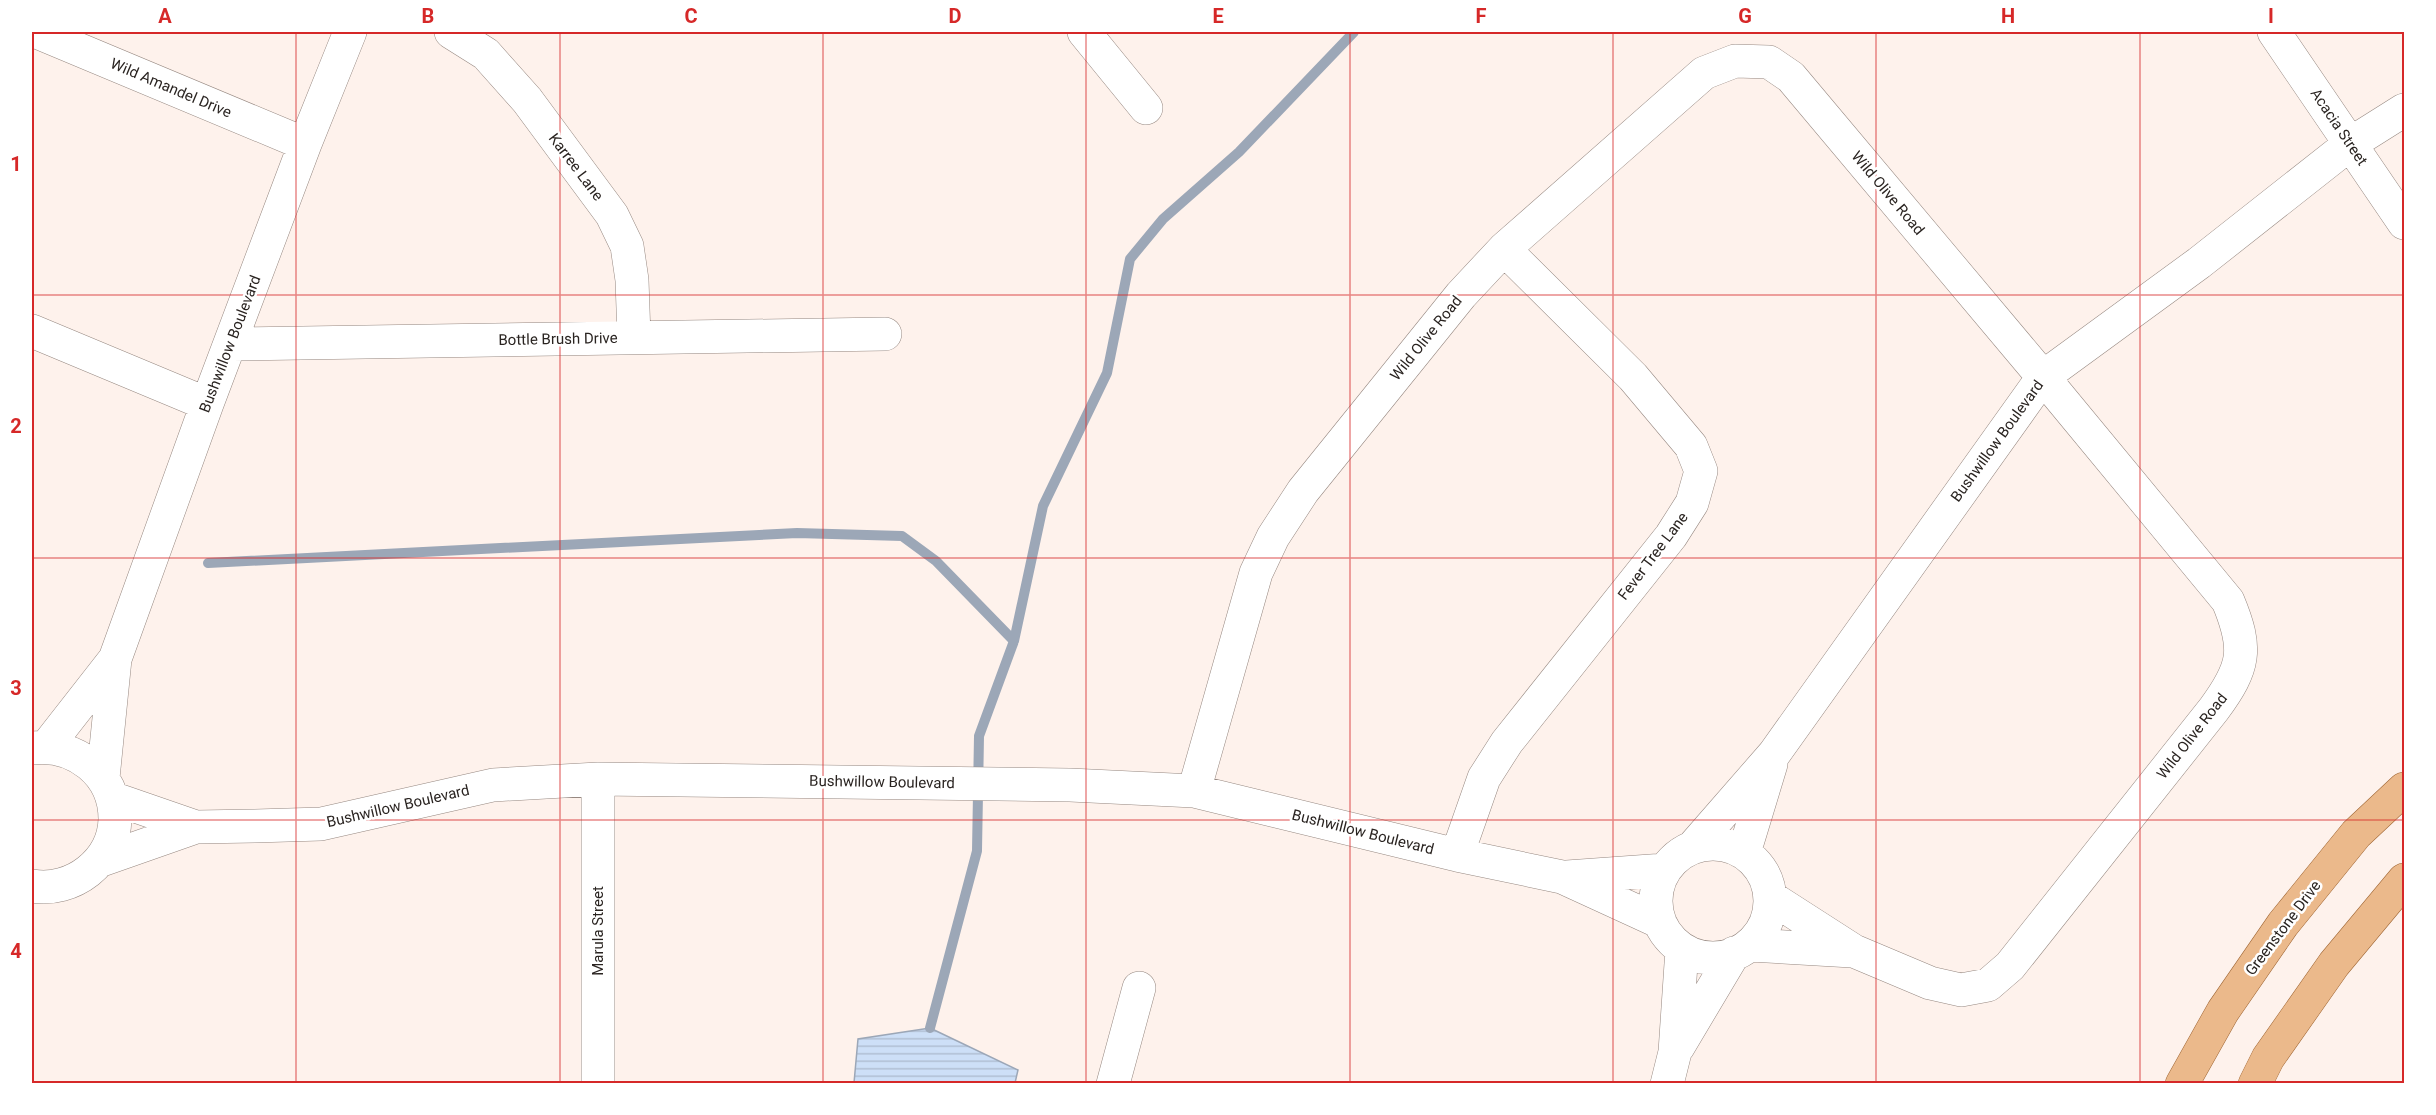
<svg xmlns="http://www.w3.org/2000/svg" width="2436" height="1115" font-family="Roboto,sans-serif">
<defs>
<pattern id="water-rules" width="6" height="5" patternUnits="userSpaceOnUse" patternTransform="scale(1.5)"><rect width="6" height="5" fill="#cddff7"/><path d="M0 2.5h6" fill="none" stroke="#b0bfd3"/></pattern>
</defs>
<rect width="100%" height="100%" fill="#fef2ec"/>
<path fill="url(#water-rules)" stroke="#9ca7b7" stroke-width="1.5" d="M930,1028L1018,1070L1015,1083H854L858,1039Z"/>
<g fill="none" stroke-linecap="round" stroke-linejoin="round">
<path stroke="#9ca7b7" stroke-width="10" d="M208,563L797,533L902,536L936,561L1014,641
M930,1028L977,851L979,736L1014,641L1043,506L1107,373L1130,259L1163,219L1239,152L1354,32"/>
<defs>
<path id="minor" d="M37,32L305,144
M451,32L486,54L527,100L612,215L627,246L632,280L634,337
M1084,32L1146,108
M2274,32L2404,223
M32,331L207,404
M232,344L885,334
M47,746L115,659
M32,748C75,743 115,773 115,819C114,862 72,893 32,886
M103,778L115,659L207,404L305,144L350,32
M598,779V1084
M1194,791L1256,573L1273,537L1303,491L1461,295L1504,249L1704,73L1735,61L1769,62L1791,77L2043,377L2228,601C2248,649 2245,667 2214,709L2010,966L1988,985L1961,990L1930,983L1854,951L1770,897
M112,798L196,827L255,826L321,824L493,785L598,779L1070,785L1194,791L1457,855L1562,877L1660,922
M1656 901a57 57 0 1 1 114 0a57 57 0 1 1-114 0Z
M1692,848L1774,754L2043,377L2199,263L2350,144L2404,110
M1744,853L1771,764
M1457,855L1484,778L1507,742L1671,536L1692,503L1701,471L1691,446L1633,377L1504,249
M99,861L196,827
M1567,877L1665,870
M1750,945L1852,951
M1678,1047L1734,953
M1113,1084L1139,988
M1667,1084L1675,1052L1682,949"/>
<path id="major" d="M2182,1084L2223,1011L2283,924L2356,834L2404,789
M2255,1084L2268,1058L2334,964L2404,880"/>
</defs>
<use href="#minor" stroke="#968881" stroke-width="34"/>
<use href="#major" stroke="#9f6634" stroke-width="34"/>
<use href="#minor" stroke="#fff" stroke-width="33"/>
<use href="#major" stroke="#ebb98b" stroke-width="33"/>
</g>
<path fill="none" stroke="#d62828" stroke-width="1.5" stroke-opacity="0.55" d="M296,32V1084M560,32V1084M823,32V1084M1086,32V1084M1350,32V1084M1613,32V1084M1876,32V1084M2140,32V1084M32,295H2404M32,558H2404M32,820H2404"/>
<g text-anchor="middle" stroke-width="5" stroke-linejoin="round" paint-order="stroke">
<g font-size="15" fill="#2a2421" stroke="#fff">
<text transform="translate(171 88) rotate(23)" y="5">Wild Amandel Drive</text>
<text transform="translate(2339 127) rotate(56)" y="5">Acacia Street</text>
<text transform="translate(576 167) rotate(53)" y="5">Karree Lane</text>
<text transform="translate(1888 193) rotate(50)" y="5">Wild Olive Road</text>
<text transform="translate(1426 338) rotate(-51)" y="5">Wild Olive Road</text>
<text transform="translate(558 339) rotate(-1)" y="5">Bottle Brush Drive</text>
<text transform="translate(230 344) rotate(-69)" y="5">Bushwillow Boulevard</text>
<text transform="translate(1997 441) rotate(-54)" y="5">Bushwillow Boulevard</text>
<text transform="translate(1653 556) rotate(-53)" y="5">Fever Tree Lane</text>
<text transform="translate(2192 736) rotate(-52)" y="5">Wild Olive Road</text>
<text transform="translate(882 782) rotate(1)" y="5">Bushwillow Boulevard</text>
<text transform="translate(398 806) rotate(-13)" y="5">Bushwillow Boulevard</text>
<text transform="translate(1363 832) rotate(14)" y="5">Bushwillow Boulevard</text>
<text transform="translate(2283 928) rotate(-53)" y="5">Greenstone Drive</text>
<text transform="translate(598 931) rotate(-90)" y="5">Marula Street</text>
</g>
</g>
<rect width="2436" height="1115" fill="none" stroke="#ffffff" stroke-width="66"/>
<rect x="33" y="33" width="2370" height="1049" fill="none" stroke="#d62828" stroke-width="2"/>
<g font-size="20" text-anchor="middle" font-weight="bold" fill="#d62828">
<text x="165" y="23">A</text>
<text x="428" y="23">B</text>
<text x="691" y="23">C</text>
<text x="955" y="23">D</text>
<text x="1218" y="23">E</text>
<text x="1481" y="23">F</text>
<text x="1745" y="23">G</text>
<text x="2008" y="23">H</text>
<text x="2271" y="23">I</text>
<text x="16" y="171">1</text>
<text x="16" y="433">2</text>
<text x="16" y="695">3</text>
<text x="16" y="958">4</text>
</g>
</svg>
